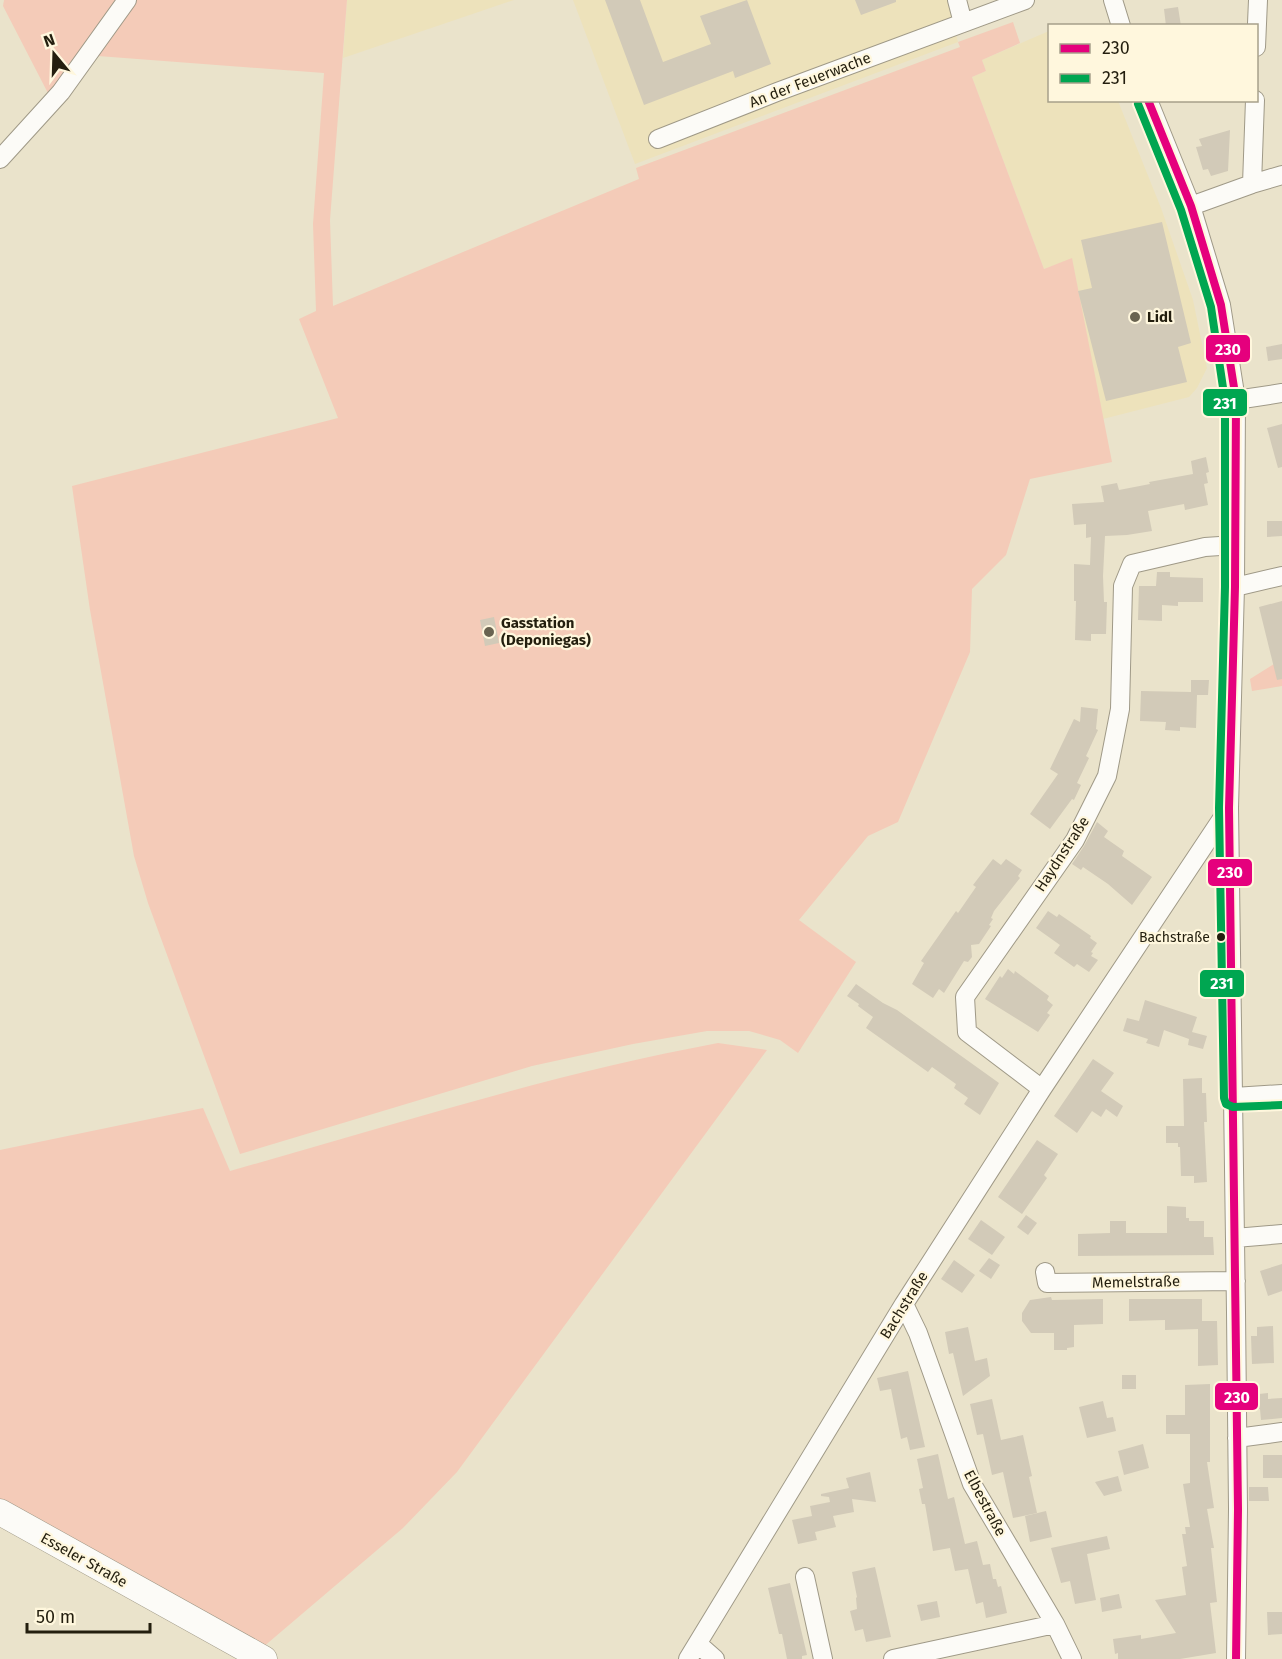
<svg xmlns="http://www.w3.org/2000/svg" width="1282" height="1659" font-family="'Fira Sans',sans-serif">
<rect width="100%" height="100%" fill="#eae3cb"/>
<path fill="#ede2bb" d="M347,0H514L343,58Z
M573,0H947L958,42L635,164Z
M1049,31L1050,100L1118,101L1161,208L1193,300L1207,368L1197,388L1189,397L1103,419L1072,259L1044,269L972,77L986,71L982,60Z"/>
<path fill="#f4cbb8" d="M4,0H120L51,99L3,6Z
M136,0H347L330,220L333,306L639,179L636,168L960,47L958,42L1013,22L1020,43L982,60L986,71L972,77L1044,269L1072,258L1112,462L1030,479L1006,555L972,589L970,652L898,822L868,836L799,920L856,962L798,1053L780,1040L749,1031H707L633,1044L532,1066L240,1154L148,903L134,856L90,610L72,486L338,418L299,319L316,311L313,224L324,73L98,56Z
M1282,659V686L1252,691L1250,679Z
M718,1043L767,1050L457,1472L403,1528L262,1648L0,1501V1150L203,1108L230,1171C392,1125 552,1074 718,1043Z"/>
<path fill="#d2cab8" d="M605,0H640L663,62L711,44L700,16L747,0L771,64L735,78L733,71L644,105Z
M855,0H896V2L861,15Z
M1178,7L1181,26H1166L1164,9Z
M1230,130L1228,171L1211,176L1208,169L1203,170L1196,147L1202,146L1199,139Z
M1162,222L1191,343L1178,347L1187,382L1106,401L1078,291L1092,288L1081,240Z
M1282,344V359L1268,361L1266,347Z
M1282,424V467L1278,468L1267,428Z
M1206,457L1209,472L1206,473L1208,483L1204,484L1208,505L1185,510L1184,504L1148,511L1152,531L1127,535L1105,536L1103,576L1104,602H1107L1106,634H1091V641L1075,640L1076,601H1074V564L1090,565L1091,537L1086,538V524L1074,525L1072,504L1104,502L1101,486L1117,483L1119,490L1150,484L1149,482L1193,474L1191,461Z
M1267,521H1282V536L1267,537Z
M1157,572H1170V577L1203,578V602H1178V606L1162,605V621L1138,620L1139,586H1156Z
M1282,601V679L1277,680L1259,607Z
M494,617L499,643L485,646L480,620Z
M1191,680H1209L1208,695H1197L1196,728L1180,727V731L1165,730L1166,722L1140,721L1141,691L1191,692Z
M1081,707L1098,709L1096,729L1098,730L1086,756L1089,758L1077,783L1081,785L1074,800L1072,799L1050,829L1030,814L1058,774L1050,769L1074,719L1080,722Z
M1097,822L1108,831L1104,837L1124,851L1122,856L1152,877L1132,905L1108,884L1083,867L1081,870L1072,864L1084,846Z
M993,859L1001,865L1006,859L1022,870L1018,876L1020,878L994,911L991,918L993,919L989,925L991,926L979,944L971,945L972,957L968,962L964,961L944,993L939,989L933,998L912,984L924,963L921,961L956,911L958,913L976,887L973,885Z
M1048,911L1057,917L1059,914L1091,936L1090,938L1097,943L1091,952L1093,953L1091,956L1098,960L1089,972L1077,964L1074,967L1054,953L1060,945L1036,928Z
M1008,969L1014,974L1015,971L1049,996L1047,1000L1053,1005L1047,1013L1050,1015L1038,1032L985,999L1000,976L1002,978Z
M856,984L883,1003L897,1010L999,1083L980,1115L964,1104L968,1098L954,1088L956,1084L932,1067L928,1072L866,1028L873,1017L858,1006L859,1004L847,996Z
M1145,1000L1197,1017L1192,1032L1207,1036L1203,1049L1188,1045L1189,1039L1164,1030L1159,1047L1146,1043L1148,1039L1123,1031L1127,1018L1139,1021Z
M1093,1059L1114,1073L1101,1091L1123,1106L1117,1117L1106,1109L1101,1117L1092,1111L1077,1133L1054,1116Z
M1202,1078V1093H1206L1207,1122H1204L1207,1182L1194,1183V1176H1181L1180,1147H1178V1143H1166V1126H1184L1183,1079Z
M1037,1140L1058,1154L1044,1175L1047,1178L1022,1214L998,1197Z
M1167,1206L1186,1207V1218H1189V1221H1204V1237H1213L1214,1255L1078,1256V1234L1110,1233V1221H1126V1233H1167Z
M1026,1215L1037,1223L1028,1235L1017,1227Z
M981,1220L1005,1237L992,1255L968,1239Z
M989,1258L1000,1265L991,1279L979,1271Z
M954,1260L975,1275L962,1293L941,1279Z
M1282,1264V1291L1268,1296L1260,1271Z
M1051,1297L1052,1300L1103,1299V1324L1074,1325V1347L1067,1348V1350H1054V1333H1031L1022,1321V1313L1030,1300Z
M1129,1299H1202V1321H1217L1218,1365L1198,1366V1329L1165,1330V1320L1129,1321Z
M1273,1326L1274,1363L1252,1364L1251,1336H1257V1327Z
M968,1327L975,1361L987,1358L990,1376L963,1396L953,1353L949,1354L945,1332Z
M908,1371L925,1447L910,1450L907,1437L901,1439L891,1389L880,1391L877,1378Z
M1122,1375H1136V1389H1122Z
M1210,1384V1462H1207L1214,1508L1207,1509L1214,1548H1211L1217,1602L1210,1603L1216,1653L1180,1659H1118V1653L1115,1654L1113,1639L1141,1635V1639L1176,1633L1155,1600L1186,1595L1182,1567L1187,1566L1182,1534H1186L1185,1527H1190L1183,1484L1190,1483V1434H1166V1415H1185V1385Z
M1268,1393V1399L1282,1398V1418L1261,1420L1260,1409L1252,1410L1250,1395Z
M992,1399L1001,1440L1023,1435L1032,1476L1029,1477L1037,1513L1013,1518L1003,1472L992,1475L983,1434L977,1435L970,1404Z
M1103,1401L1107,1418L1113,1417L1116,1431L1087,1438L1079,1407Z
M1143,1444L1149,1468L1124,1475L1118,1451Z
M938,1454L948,1499L954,1497L965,1544L977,1541L983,1565L990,1564L993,1579H996L998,1587L1001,1586L1007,1613L986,1618L983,1602L976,1604L968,1569L955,1571L950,1548L933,1551L925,1504H922L919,1489L923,1488L917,1459Z
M1263,1455H1282V1478H1263Z
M870,1472L876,1502L852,1499L854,1512L833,1516L836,1527L815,1532L817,1540L798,1544L792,1520L812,1516L810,1506L830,1502L829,1497L821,1496V1494L849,1488L846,1478Z
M1118,1476L1122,1491L1104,1496L1095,1482Z
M1249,1487H1268L1269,1501H1249Z
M1046,1511L1052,1537L1030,1542L1025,1516Z
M1107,1536L1110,1549L1087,1554L1096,1600L1075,1604L1070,1581L1061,1583L1051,1548Z
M875,1567L891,1637L866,1642L863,1629L855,1631L850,1611L857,1609L856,1598L857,1597L852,1572Z
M790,1583L807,1655L802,1656V1659H787L782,1634H779L768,1588Z
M1119,1594L1122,1608L1102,1612L1100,1598Z
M937,1601L940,1617L921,1621L917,1605Z
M1267,1612H1282V1634L1268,1635Z"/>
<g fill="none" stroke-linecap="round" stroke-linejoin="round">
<defs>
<path id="minor" d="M957,0L963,23
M1113,0L1121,26
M1256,47L1258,0
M1148,100L1191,206L1221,305L1236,400L1235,587L1229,808L1236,1312L1238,1509L1236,1659
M658,139L777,92L1025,0
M0,159L61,92L127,0
M1252,184L1255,100
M1191,206L1252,184L1282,175
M1236,400L1282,393
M1235,587L1282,576
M1042,1089L967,1032L965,997L1075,840L1107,776L1120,709L1123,586L1132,564L1205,547L1235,545
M1234,1097L1282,1094
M1235,1238L1282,1234
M1045,1272L1047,1283L1236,1281
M904,1304L918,1333L972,1484L1055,1624L1072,1659
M1237,1438L1282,1432
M805,1577L823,1659
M698,1644L715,1659
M688,1659L904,1304L1042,1089L1229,808
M893,1659L1055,1624"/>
<path id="secondary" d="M0,1512L264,1659"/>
</defs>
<use href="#minor" stroke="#9f9987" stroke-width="20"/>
<use href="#secondary" stroke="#9f9987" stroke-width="27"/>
<use href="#minor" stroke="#fcfbf7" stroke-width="18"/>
<use href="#secondary" stroke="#fcfbf7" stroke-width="26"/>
<defs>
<path id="bus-1" d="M1148,100L1191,206L1221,305L1236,400L1235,587L1229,808L1238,1509L1236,1659"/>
<path id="bus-2" d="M1138,104L1181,210L1211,307L1225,401V587L1219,808L1224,1098L1226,1104L1233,1107L1282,1105"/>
</defs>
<use href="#bus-1" stroke="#fff7dd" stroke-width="12"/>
<use href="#bus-2" stroke="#fff7dd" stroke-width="12"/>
<use href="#bus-1" stroke="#e5007d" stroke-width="8"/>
<use href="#bus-2" stroke="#00a651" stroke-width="8"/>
</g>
<g fill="#696350" stroke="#fff7dd" stroke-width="2">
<circle cx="1135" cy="317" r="6"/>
<circle cx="489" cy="632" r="6"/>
</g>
<circle fill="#231e0e" stroke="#fff7dd" stroke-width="2" cx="1221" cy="937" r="5"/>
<g text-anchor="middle" stroke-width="4.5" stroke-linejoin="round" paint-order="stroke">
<g font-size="14" fill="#231e0e" stroke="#fff7dd" text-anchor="end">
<text x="1210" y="942">Bachstraße</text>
</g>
<g font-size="15" fill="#231e0e" stroke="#fff7dd">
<text transform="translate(810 80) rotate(-21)" y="5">An der Feuerwache</text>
<text transform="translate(1062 854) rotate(-57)" y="5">Haydnstraße</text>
<text transform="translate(1136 1282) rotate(-1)" y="5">Memelstraße</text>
<text transform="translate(904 1305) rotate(-58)" y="5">Bachstraße</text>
<text transform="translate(985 1503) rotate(62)" y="5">Elbestraße</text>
<text transform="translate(84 1560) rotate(29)" y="5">Esseler Straße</text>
</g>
<g font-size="15" font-weight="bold" fill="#231e0e" stroke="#fff7dd" text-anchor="start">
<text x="1147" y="322">Lidl</text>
<text x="501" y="628">Gasstation<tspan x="501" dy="17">(Deponiegas)</tspan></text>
</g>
</g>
<g stroke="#fff7dd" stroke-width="2">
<rect x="1205" y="334" width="46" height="29" rx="6" fill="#e5007d"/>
<rect x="1202" y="388" width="46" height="29" rx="6" fill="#00a651"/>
<rect x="1207" y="858" width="46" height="29" rx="6" fill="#e5007d"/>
<rect x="1199" y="969" width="46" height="29" rx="6" fill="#00a651"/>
<rect x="1214" y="1382" width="45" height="29" rx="6" fill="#e5007d"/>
</g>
<g font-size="16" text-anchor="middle" font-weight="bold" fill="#fff">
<text x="1228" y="355">230</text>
<text x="1225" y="409">231</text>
<text x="1230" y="878">230</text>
<text x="1222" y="989">231</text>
<text x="1237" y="1403">230</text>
</g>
<rect x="1048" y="24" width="210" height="78" fill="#fff7dd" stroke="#a7a08a" stroke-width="1.5"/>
<rect x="1060" y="44" width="30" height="9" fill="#e5007d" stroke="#a7a08a" stroke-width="1.5"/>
<text x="1102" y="54" font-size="18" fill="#231e0e">230</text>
<rect x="1060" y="74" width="30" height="9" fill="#00a651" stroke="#a7a08a" stroke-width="1.5"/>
<text x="1102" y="84" font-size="18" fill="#231e0e">231</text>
<g transform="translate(54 54) rotate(341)" stroke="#fff7dd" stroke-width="4.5" paint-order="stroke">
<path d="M0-4.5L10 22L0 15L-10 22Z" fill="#231e0e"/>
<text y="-9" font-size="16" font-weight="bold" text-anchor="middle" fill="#231e0e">N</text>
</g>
<path d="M27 1623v9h123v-9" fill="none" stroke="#231e0e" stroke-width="3"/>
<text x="36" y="1623" font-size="18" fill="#231e0e" stroke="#fff7dd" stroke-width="4.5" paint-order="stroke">50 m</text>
</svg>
